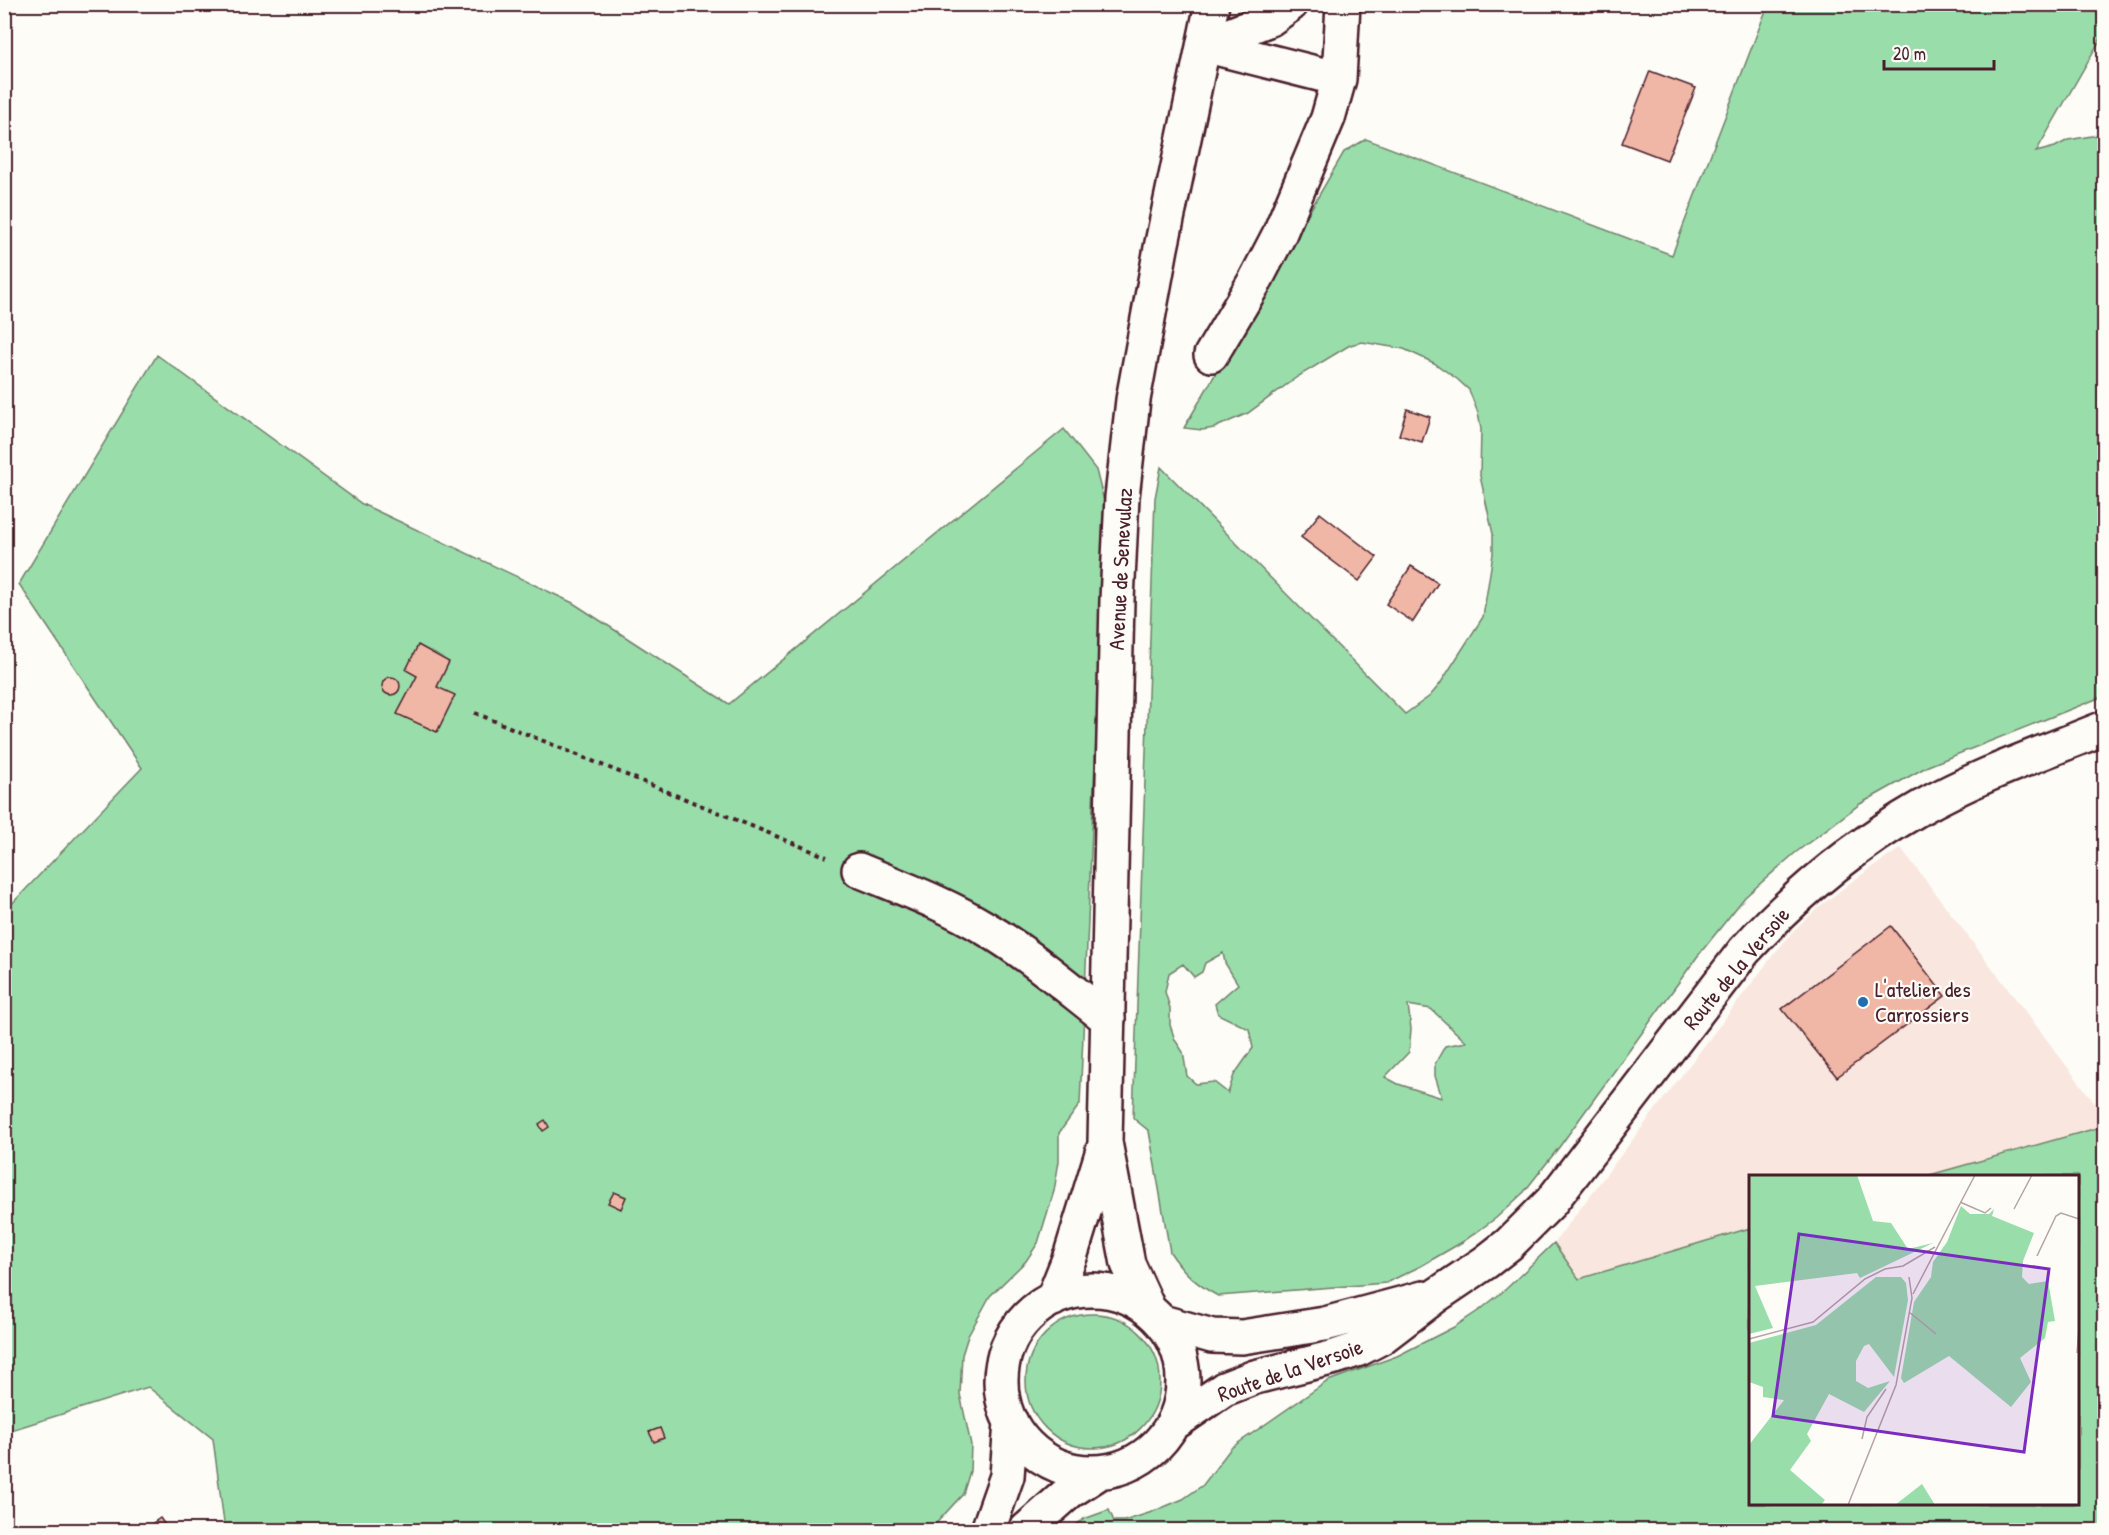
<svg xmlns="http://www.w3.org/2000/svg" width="2109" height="1535" font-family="'Patrick Hand',sans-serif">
<rect width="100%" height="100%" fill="#fdfcf7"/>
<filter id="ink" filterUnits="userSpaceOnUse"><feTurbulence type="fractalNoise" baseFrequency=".0167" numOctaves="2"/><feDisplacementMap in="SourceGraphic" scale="12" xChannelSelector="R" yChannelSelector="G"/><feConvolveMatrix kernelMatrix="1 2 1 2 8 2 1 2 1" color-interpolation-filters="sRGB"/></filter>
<g filter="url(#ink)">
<path fill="#f9e7df" d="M1901,848L2104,1115V1126L1926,1176H1750V1228L1579,1279L1554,1243L1777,950L1798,926L1820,906L1854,880Z"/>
<path fill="#99deaa" stroke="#727e6a" stroke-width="1.5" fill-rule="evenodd" d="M1768,5H2104V33L2036,152L2055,147L2068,140L2104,134V696L1928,766L1860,804L1795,853L1745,897L1697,957L1560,1146L1524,1192L1496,1218L1464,1241L1421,1266L1386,1283L1218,1296C1197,1285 1183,1272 1170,1252L1149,1131L1133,1118L1155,498L1161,467L1405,714L1430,696L1440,684L1483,617L1493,554V534L1480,476L1481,429L1478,413L1469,390L1457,379L1434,363L1404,349L1362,342L1350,345L1297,377L1248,413L1214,428L1202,430L1184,428L1344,152L1366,139L1672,255ZM1223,953L1225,963L1238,984L1215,1004L1218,1014L1249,1029L1253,1048L1234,1075L1228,1093L1214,1082L1196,1084L1187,1076L1183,1052L1175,1040L1170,1025V1008L1165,992L1169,973L1183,964L1194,977L1202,972L1205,963ZM1408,1005L1431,1009L1466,1042L1445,1046L1435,1064V1076L1442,1098L1398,1084L1385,1077L1409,1052L1411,1029Z
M157,355L362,504L573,603L729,704L1064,429L1096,470L1106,509L1080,1104L1059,1133V1161L1054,1191L1038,1243L1026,1261L990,1296L968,1336L962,1355L960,1394L971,1445L970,1471L963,1494L930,1530H225L213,1439L148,1387L5,1432L4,912L142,768L19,584Z
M2104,1126V1530H1069L1084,1519L1109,1510L1114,1521H1124L1152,1512L1183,1499L1203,1485L1231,1448L1328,1381L1397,1356L1454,1327L1481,1309L1506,1289L1554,1243L1579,1279L1750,1228V1504H2078V1176H1926Z
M1026 1381a67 67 0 1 1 134 0a67 67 0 1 1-134 0Z"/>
<path fill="#f0b7a7" stroke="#4a1f2b" stroke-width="1.5" d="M1650,71L1696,88L1667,160L1622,143Z
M1407,409L1430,417L1422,442L1399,435Z
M1320,513L1377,557L1359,581L1301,537Z
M1411,566L1438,583L1413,622L1386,604Z
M418,645L449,662L437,687L455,695L437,732L397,714L417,676L406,670Z
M382 686a9 9 0 1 1 18 0a9 9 0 1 1-18 0Z
M1891,926L1945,996L1837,1077L1782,1009Z
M545,1120L549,1127L543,1131L539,1124Z
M614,1192L626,1197L621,1209L608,1203Z
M660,1428L664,1438L654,1442L649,1432Z
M160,1518L165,1525L158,1530H143Z"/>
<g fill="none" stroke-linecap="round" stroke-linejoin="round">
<defs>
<path id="minor" d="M1204,45L1339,79
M1204,45L1270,19L1291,4
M1211,355L1255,281L1279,235L1328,118L1339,79L1343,4
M859,870C902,888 946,904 985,928C1029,954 1068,988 1108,1019"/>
<path id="major" d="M1001 1381a91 91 0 1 1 182 0a91 91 0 1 1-182 0Z
M1053,1299L1071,1254L1103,1150
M1149,1310L1128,1264L1105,1142L1117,600L1122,497L1133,400L1161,248L1212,4
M1162,1322L1212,1336L1242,1337L1325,1324L1423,1298
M1173,1424L1224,1389L1255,1377L1335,1357L1359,1349L1382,1337L1437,1295L1486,1262L1509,1244L1551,1202L1744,951C1795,895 1854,846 1920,808C1978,775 2043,753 2104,728
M988,1530L1007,1476L1011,1422
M1026,1530L1069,1492L1100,1472"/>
</defs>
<use href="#minor" stroke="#4a1f2b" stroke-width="38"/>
<use href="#major" stroke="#4a1f2b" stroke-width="38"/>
<path stroke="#4a1f2b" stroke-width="4" stroke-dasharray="4.5 4.5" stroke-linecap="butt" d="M475,713L827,857"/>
<use href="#minor" stroke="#fdfcf7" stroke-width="33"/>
<use href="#major" stroke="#fdfcf7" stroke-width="33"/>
</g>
</g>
<circle fill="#1f6fb2" stroke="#fdfcf7" stroke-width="2" cx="1863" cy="1002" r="6"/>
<g text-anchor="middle" stroke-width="4.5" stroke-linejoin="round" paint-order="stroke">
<g font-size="22" fill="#4a1f2b" stroke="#fdfcf7">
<text transform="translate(1120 569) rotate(-87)" y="8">Avenue de Senevulaz</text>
<text transform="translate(1736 968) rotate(-50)" y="8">Route de la Versoie</text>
<text transform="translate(1290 1370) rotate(-19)" y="8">Route de la Versoie</text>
</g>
<g font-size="22" fill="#4a1f2b" stroke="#fdfcf7" text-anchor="start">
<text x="1875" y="997">L'atelier des<tspan x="1875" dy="25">Carrossiers</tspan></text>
</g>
</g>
<g transform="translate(1749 1175)">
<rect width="330" height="330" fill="#fdfcf7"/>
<path d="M0,0H108L124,46L142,48L159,74L184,68L111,103L108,98L6,111L24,153L0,159ZM212,31L221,39H240L245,34L243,41L285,58L274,86L273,102L280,109L299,106L306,146L299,147L296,163L271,183L282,207L262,232L200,181L155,208L152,203L165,127L182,102L184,87L198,67ZM127,102H152L157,108L159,125L145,202L120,169L115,171L107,186V206L119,213L141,206L115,237L80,219L58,259L62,266L41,295L76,325L72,330H0V270L35,225L14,222V212L0,207V168L67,150ZM173,309L186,330H146Z" fill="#99deaa"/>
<path fill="none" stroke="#b5a4a5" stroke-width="1.5" d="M211,27L236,38L242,33M265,34L283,0M288,81L307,41L312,38L330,44M164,119L226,0M160,137L187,159M0,164L64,147L116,104L136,94L154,91L186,72M328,178L330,153M113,264L118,242L137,214M99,330L147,210L163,123L160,102"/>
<path fill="#7b2cbf" fill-opacity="0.15" stroke="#7b2cbf" stroke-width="3" d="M50,59L300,94L275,277L24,241Z"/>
<rect width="330" height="330" fill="none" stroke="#4a1f2b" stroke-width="3"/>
</g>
<rect width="2109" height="1535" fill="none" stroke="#fdfcf7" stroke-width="24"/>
<rect x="12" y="12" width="2085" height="1511" fill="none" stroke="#4a1f2b" stroke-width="2" filter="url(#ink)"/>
<path d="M1884 60v9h110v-9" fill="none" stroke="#4a1f2b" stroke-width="3"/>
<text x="1893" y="60" font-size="18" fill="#4a1f2b" stroke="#fdfcf7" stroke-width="4.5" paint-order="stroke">20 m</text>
</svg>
